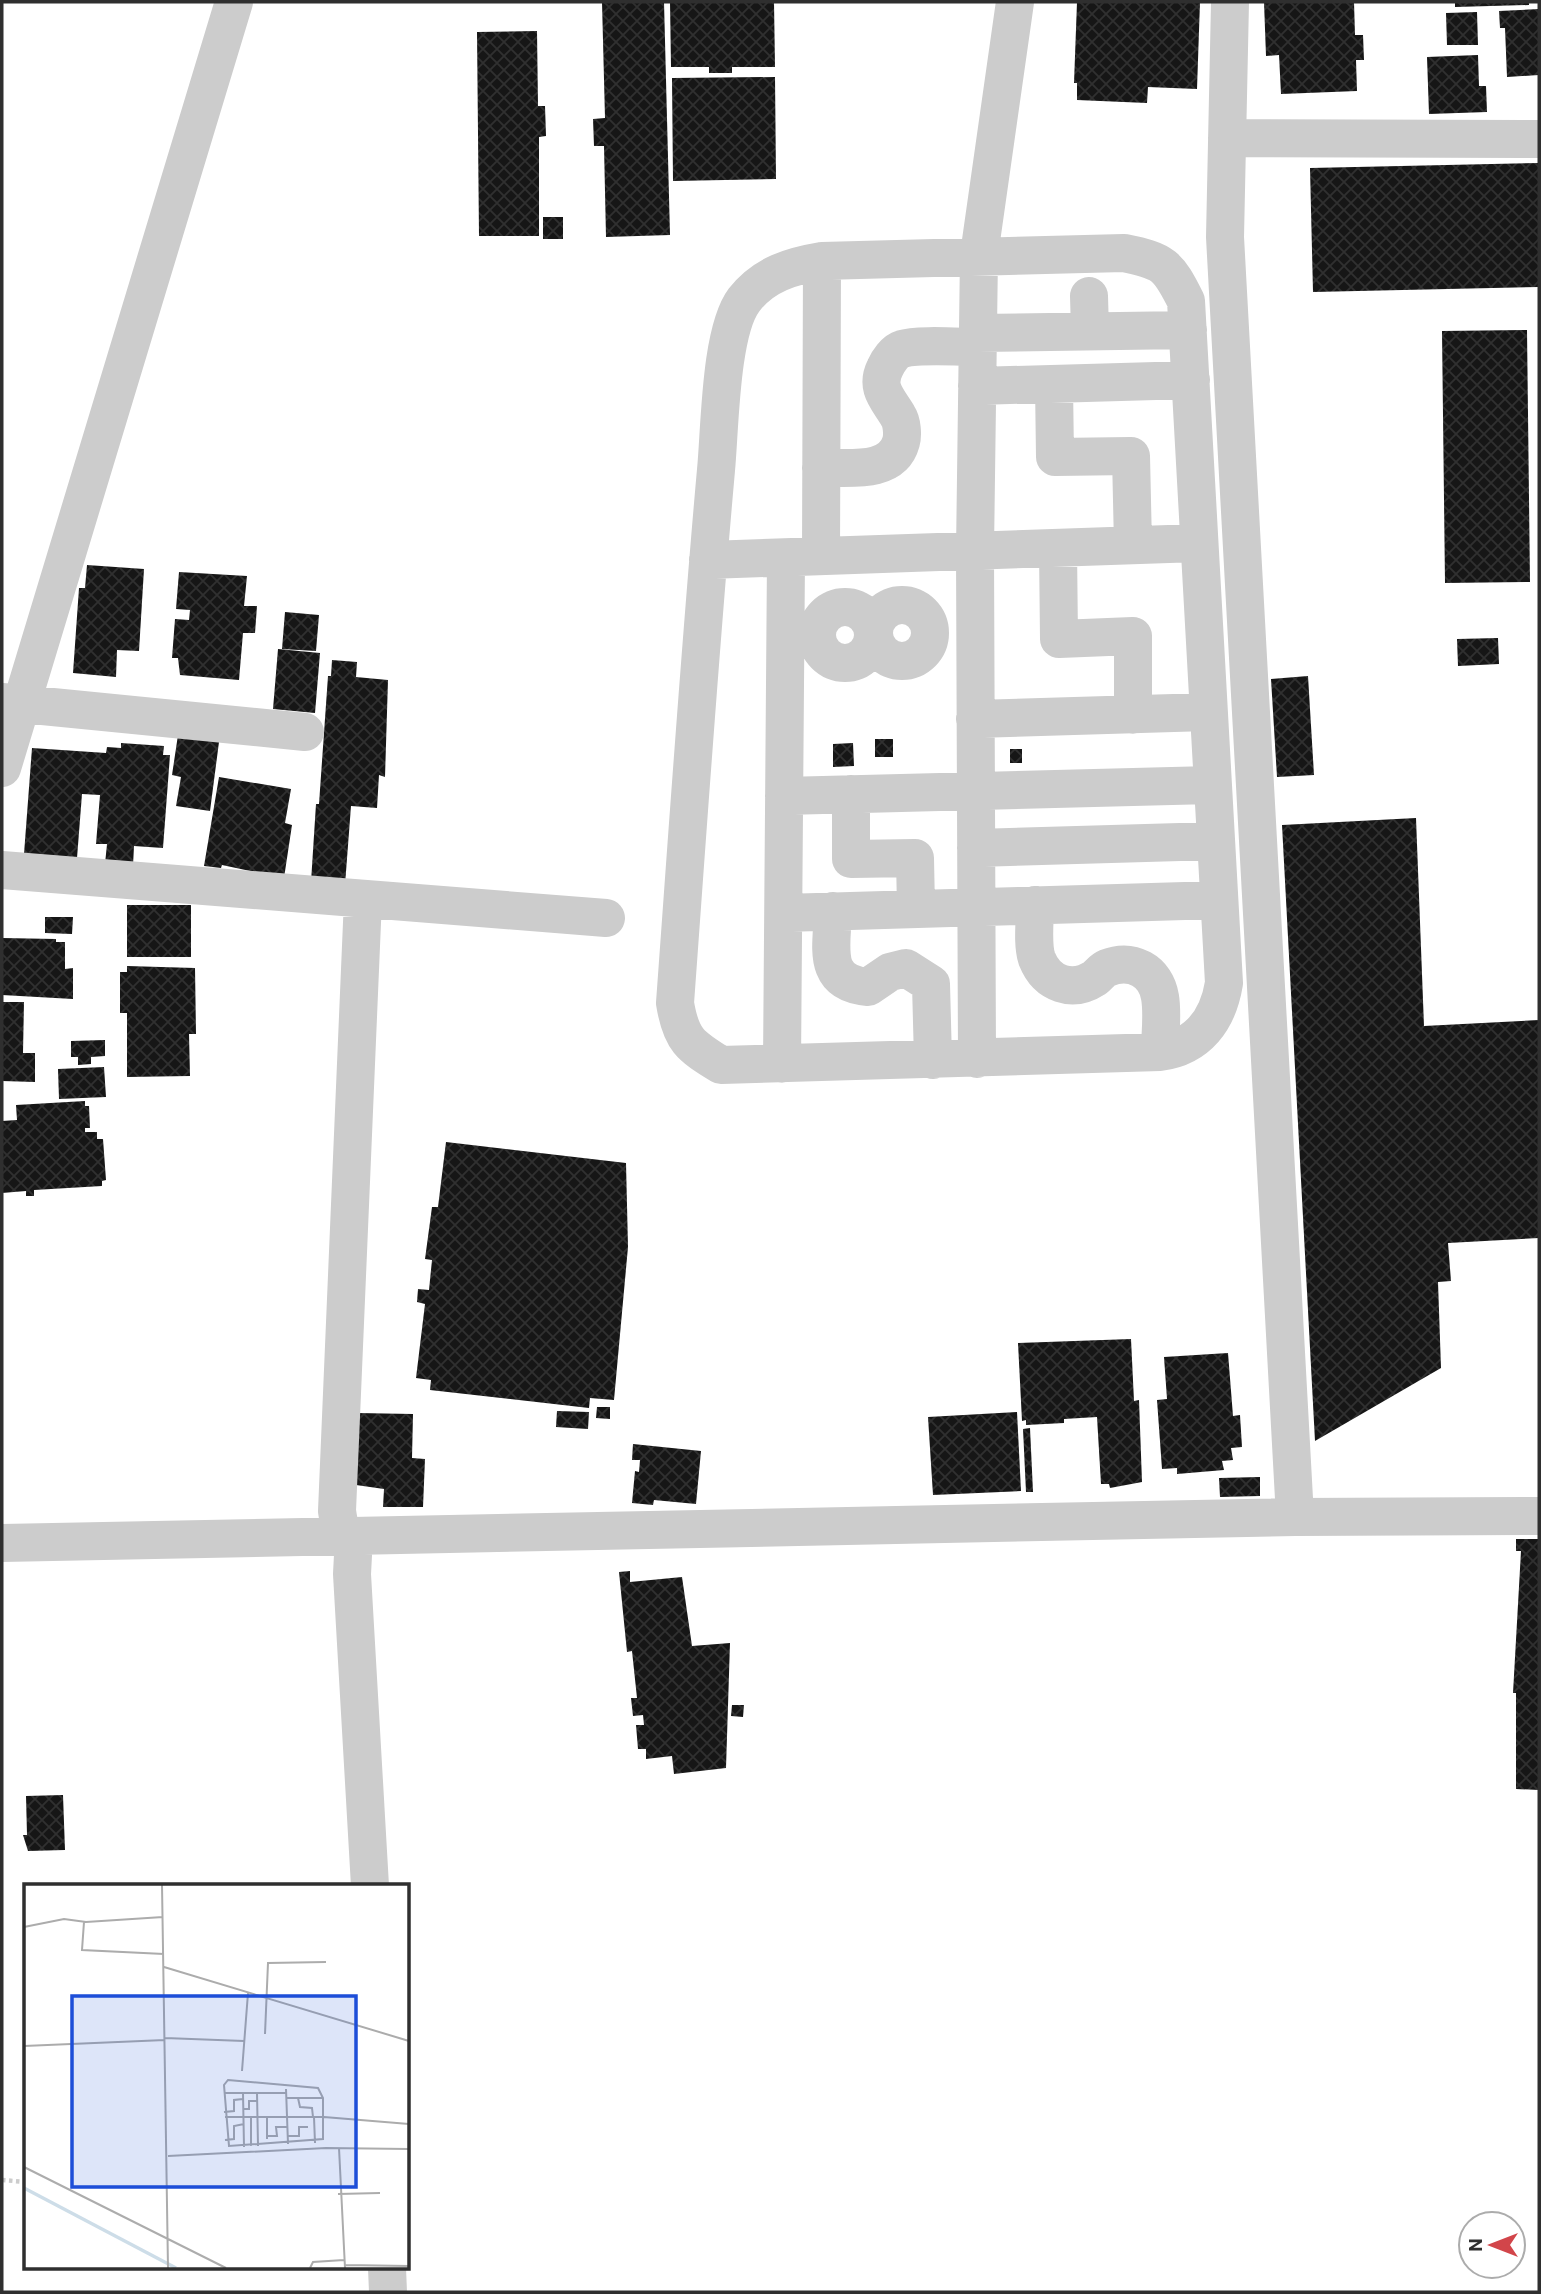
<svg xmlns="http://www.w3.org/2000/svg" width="1541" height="2294" font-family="Roboto,sans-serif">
<defs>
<pattern id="building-cross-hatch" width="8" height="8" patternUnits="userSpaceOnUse" patternTransform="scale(1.75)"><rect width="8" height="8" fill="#161616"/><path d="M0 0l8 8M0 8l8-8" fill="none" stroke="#303030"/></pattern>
</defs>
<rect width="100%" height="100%" fill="#fff"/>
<path fill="url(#building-cross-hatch)" d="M602,2H664L670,235L606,237L604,146H594L593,119L605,118Z
M670,2H774L775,67H732V73H709V67H671Z
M1077,2H1200L1197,89L1148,87L1147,103L1077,100V83H1074Z
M1264,2H1354L1355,35H1363L1364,60H1356L1357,91L1281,94L1279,55L1266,56Z
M1455,2H1529V5L1455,7Z
M1539,9V75L1507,77L1505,28H1500L1499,11Z
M1477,12L1478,45H1447L1446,13Z
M537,31L538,106H545L546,136L539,137V236H479L477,32Z
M1478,55L1479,86H1486L1487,112L1429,114L1427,57Z
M775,77L776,179L673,181L672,78Z
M1539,163V287L1313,292L1310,168Z
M543,217H563V239H543Z
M1527,330L1530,582L1445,583L1442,331Z
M87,565L144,569L139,651L117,650L116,677L73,673L79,588H85Z
M179,572L247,576L244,606H257L255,633H243L239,680L180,675L178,658H172L175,619L189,620L190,610L176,609Z
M285,612L319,615L316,651L282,649Z
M1498,638L1499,664L1458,666L1457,639Z
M278,649L320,653L315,713L273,709Z
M332,660L357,662L356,677L388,680L385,777L379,775L377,808L351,806L345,885L311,882L316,804H319L328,676H331Z
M1308,676L1314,775L1277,777L1271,679Z
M178,735L219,742L210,811L176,806L181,777L172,775Z
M875,739H893V757H875Z
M121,743L164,746L163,755H170L163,848L134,846L133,866L105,864L107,844H96L100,795L82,794L77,858L24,854L32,748L106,753L107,747L121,748Z
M853,743L854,766L833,767V744Z
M1010,749H1022V763H1010Z
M219,777L291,789L285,823L292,825L284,878L222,865L221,868L204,866Z
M1416,818L1424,1026L1539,1020V1238L1448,1243L1451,1281L1438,1282L1441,1368L1315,1441L1282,825Z
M127,905H191V957H127Z
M45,917H73L72,934L45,933Z
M2,938L56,939V942H65V969L73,968V999L2,995Z
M127,966L195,968L196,1034H189L190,1076L127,1077V1013H120V972H127Z
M2,1002H24L23,1053H35V1082L2,1081Z
M105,1040V1056L91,1057V1064L78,1065V1057H71V1041Z
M104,1067L106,1097L59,1099L58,1069Z
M85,1101V1106H89L90,1128H85V1132H97V1139H103L106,1180L102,1181V1186L34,1190V1196H26V1191L2,1193V1121L17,1120L16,1105Z
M446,1142L626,1163L628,1247L614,1400L590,1398L589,1408L430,1390L431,1380L416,1378L425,1304L417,1302L418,1289L429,1290L432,1260L425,1259L432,1207H438Z
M1131,1339L1134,1401L1139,1400L1142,1482L1110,1488L1109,1484H1101L1097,1417L1064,1419V1423L1026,1425V1420L1022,1421L1018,1343Z
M1228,1353L1233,1416L1240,1415L1242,1447L1231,1448L1233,1460L1222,1461L1224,1470L1177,1474V1468L1162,1469L1157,1400L1167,1399L1164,1357Z
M597,1407H610V1419L596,1418Z
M557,1411L589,1412L588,1429L556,1427Z
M1017,1412L1021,1491L933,1495L928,1417Z
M357,1413L413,1414L412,1458L425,1459L423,1507H383L384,1489L356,1485Z
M1030,1428L1033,1492H1026L1023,1429Z
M633,1444L701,1451L696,1504L654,1500L653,1505L632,1503L635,1471L639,1472L640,1460H632Z
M1260,1477V1496L1220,1497L1219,1478Z
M1516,1539H1539V1790L1516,1789V1693H1513L1521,1551H1516Z
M630,1571V1582L682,1577L692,1646L730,1643L726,1768L674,1774L672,1756L646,1759V1749H638L636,1725H644L643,1715L633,1716L631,1698H637L632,1651L627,1652L619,1572Z
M732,1705H744L743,1717L731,1716Z
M63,1795L65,1850L28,1851L23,1835H27L26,1796Z"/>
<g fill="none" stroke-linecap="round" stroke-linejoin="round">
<path stroke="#ccc" stroke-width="4.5" stroke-dasharray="3.5 3.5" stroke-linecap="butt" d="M2,2180L26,2182"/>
<path stroke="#ccc" stroke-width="38" d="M1230,2L1225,237L1295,1517
M1227,138L1539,139
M1124,253C1164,261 1168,265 1186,301L1224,983C1218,1020 1198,1047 1160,1052L721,1065C690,1046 681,1040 675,1003C688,825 700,648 716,470C720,429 720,332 744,300C764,274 792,266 822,261Z
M1089,296L1090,331
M978,333L1188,330
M1054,384L1055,457L1131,456L1133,545
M977,386L1191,380
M821,468C847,467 892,475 901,442C903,435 902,422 898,416C888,399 875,388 885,368C888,361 895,351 902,349C918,344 960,347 978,347
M1058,548L1059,639L1133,636V715
M821,556L822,261
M708,560L1198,543
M874 633a28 28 0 1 1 56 0a28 28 0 1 1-56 0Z
M817 635a28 28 0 1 1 56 0a28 28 0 1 1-56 0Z
M2,702L305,732
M975,719L1207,712
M2,768L234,2
M851,794V859L915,858L916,909
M784,796L1211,785
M976,848L1215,841
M2,870L606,918
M1035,905C1035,921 1032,945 1037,959C1047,984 1072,993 1095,978C1099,975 1102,970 1107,968C1132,958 1156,971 1160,997C1163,1014 1160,1034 1160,1052
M833,911C832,947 821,983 868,987L890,972L906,968L931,984L933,1060
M784,913L1219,900
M977,1059L975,551L979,255L1015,2
M782,1064L786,558
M341,1536L337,1511L363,899
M354,1536L352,1574L370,1886
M2,1543L1295,1517L1539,1516
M387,2268L388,2292"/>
</g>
<g transform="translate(24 1884)">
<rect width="385" height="385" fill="#fff"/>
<path fill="none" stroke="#cddde8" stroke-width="3.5" d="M0,304L152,384"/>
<path fill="none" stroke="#acacac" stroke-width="2" d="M138,1L144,384M60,38L58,66L140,70M0,43L40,35L62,38L139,33M140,83L385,157M241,150L244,79L302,78M141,154L220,157M0,162L141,156M218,187L224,109M204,196L294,204L299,214V255L205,262L200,201ZM262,205L264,260M200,209H263M219,209L220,263M233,209L234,262M263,214H299M274,214L276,223L288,224L289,233M219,225H225V217H233M200,228L210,227V216L219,215M201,233H300L385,240M227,233V262M243,233V255M290,233L291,259M243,252H253L252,243H264M264,252H275V243H284M201,256L210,255V242L220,240M315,264L321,384M144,272L302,264L385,265M0,283L202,384M314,310L356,309M321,381L385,382M286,384L289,378L320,376"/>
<path fill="#1d4ed8" fill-opacity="0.15" stroke="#1d4ed8" stroke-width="3.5" d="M48,112H332V303H48Z"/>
<rect width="385" height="385" fill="none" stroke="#2f2f2f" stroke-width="3.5"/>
</g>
<rect width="1541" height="2294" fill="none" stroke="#2f2f2f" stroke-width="7"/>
<g transform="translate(1492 2245) rotate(270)"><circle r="33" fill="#ffffff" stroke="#acacac" stroke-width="2"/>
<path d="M0-5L12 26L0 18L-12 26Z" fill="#d2454a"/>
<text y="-10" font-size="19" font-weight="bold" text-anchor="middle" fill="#2f2f2f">N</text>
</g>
</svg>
